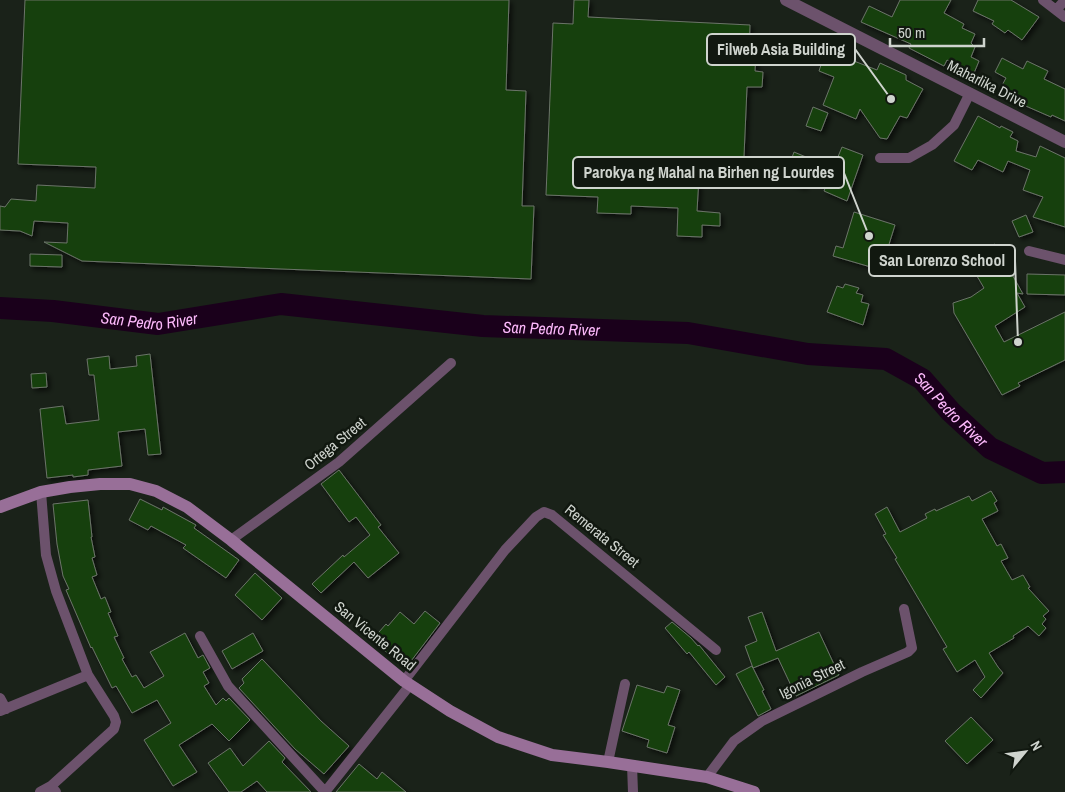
<svg xmlns="http://www.w3.org/2000/svg" width="1065" height="792" font-family="'Archivo Narrow',sans-serif">
<defs>
<filter id="shadow"><feDropShadow dx="3" dy="3" stdDeviation="2.5" flood-color="#0009"/></filter>
</defs>
<rect width="100%" height="100%" fill="#1a2219"/>
<g fill="none" stroke-linecap="round" stroke-linejoin="round">
<path stroke="#1a001b" stroke-width="22" id="s1" d="M0,308L53,311L158,324L281,304L483,326L688,333L808,354L886,359L922,379L951,412L990,448L1042,473L1065,472"/>
</g>
<path fill="#163f0b" stroke="#6b7469" filter="url(#shadow)" d="M25,0H509L506,90L526,91L522,206H534L531,279L82,261L44,242L67,243L68,223L34,221L32,236L20,231L0,230V206L5,207L11,199L36,201L37,185L95,188L96,167L18,164Z
M574,0H589L588,17L750,25L749,51H756L755,71L763,72L762,87H747L743,179L699,177L697,211L720,213V226L702,225V237L677,236L678,208L631,206V214L597,213L598,197L546,195L553,23L573,24Z
M900,0H951L944,13L964,24L962,28L975,34L971,43L975,47L971,57L979,61L974,73L947,60L944,66L909,48L911,44L861,22L869,6L892,17Z
M978,0H1011L1039,17L1022,40L1008,30L1005,33L992,24L994,21L973,11Z
M825,53L841,58V56L877,70L880,63L906,75V80L923,89L907,118L900,116L887,139L880,138L860,109L856,119L823,105L834,77L819,71Z
M1002,58L1023,69L1027,61L1048,71L1044,79L1065,89V121L1052,115L1051,117L1019,103L1020,101L999,91L1006,78L995,72Z
M813,107L828,113L821,131L806,126Z
M978,116L1000,128L1001,126L1013,132L1010,137L1018,141L1016,151L1036,157L1040,146L1065,158V227L1033,217L1043,197L1023,190L1030,170L1008,161L1003,172L978,160L972,170L954,161Z
M842,147L863,155L847,201L824,191Z
M794,152L813,160L804,187L784,180Z
M854,212L895,225L881,270L833,256L836,246L843,248Z
M1026,215L1033,232L1019,237L1012,221Z
M995,244L1023,294L1017,293L1025,307L995,326L1004,342L1065,312V360L1018,383L1020,386L1002,395L954,313L953,303L971,297L984,288L967,259Z
M30,254L62,255V267L30,266Z
M1027,274L1065,275V295L1027,294Z
M845,284L859,288L856,293L863,295L861,302L869,304L863,325L827,312L837,286L843,288Z
M150,354L161,454L148,455L145,429L118,432L122,466L88,470V475L73,477V475L47,478L40,409L63,406L66,424L99,420L94,375H89L87,359L109,356L110,369L137,366L136,356Z
M46,373L47,387L32,388L31,374Z
M339,470L381,525L378,527L399,553L368,578L354,562L321,593L312,584L343,555L344,557L370,535L356,517L349,522L321,484Z
M991,491L997,501L994,503L998,511L982,519L997,546L1001,544L1008,558L1001,561L1012,580L1023,575L1030,587L1028,588L1049,611L1043,616L1046,619L1042,624L1046,628L1039,636L1028,626L1013,636L1014,638L989,653L998,667L1003,673L981,698L973,690L985,677L975,660L957,672L943,649L947,647L895,559L897,558L883,535L886,534L875,514L887,507L900,532L927,518L925,514L935,509L936,511L969,496L972,501Z
M140,499L162,510L163,507L196,525L194,528L239,560L226,578L183,548L186,545L151,526L148,530L129,520Z
M88,500L92,537H91L95,557L92,558L97,575L92,577L101,599L105,597L111,612L108,613L118,636L114,637L124,658L122,659L132,677L136,675L144,688L164,676L150,652L185,633L198,658L203,655L210,668L203,672L209,683L204,686L216,705L223,698L226,701L229,698L250,720L229,741L212,724L179,745L197,772L173,786L144,740L171,723L157,700L132,713L116,686L112,688L92,647L91,648L66,590L69,589L63,576L57,544L53,504Z
M255,573L282,598L262,620L235,595Z
M425,611L440,623L408,665L395,653L392,657L372,640L386,624L388,626L400,612L414,624Z
M762,612L776,651L819,632L839,675L796,696L778,658L753,668L745,646L757,641L748,617Z
M672,622L691,638L698,646L699,645L725,677L716,685L689,652L687,654L665,628Z
M253,633L263,651L232,669L222,651Z
M262,659L321,721L349,746L324,774L295,749L239,688L244,683L242,679Z
M752,666L764,690L762,691L771,709L758,716L736,674Z
M637,685L664,693L667,686L680,690L668,725L675,727L667,753L647,747L649,740L622,731Z
M971,717L993,740L967,764L945,741Z
M269,741L285,758L282,762L311,792H267L257,781L241,792H229L208,763L230,748L243,766Z
M359,764L377,779L382,772L406,792H336Z"/>
<g fill="none" stroke-linecap="round" stroke-linejoin="round">
<path stroke="#6c526c" stroke-width="10" d="M1043,0L1065,17
M1056,10L1065,0
M880,158H909L932,145L954,125L970,93
M1029,251L1065,260
M41,492L46,555L56,591L88,675L114,716L116,722L114,729L51,786L56,792
M231,540L339,462L451,363
M200,636L228,686L325,792
M404,681L505,550L536,517L544,512L552,515L716,650
M0,698L6,709
M0,711L88,675
M608,762L625,684
M632,765L633,792
M707,777L734,741L762,721L862,672L908,652L912,648L904,609
M40,792L51,786
M325,792L410,685"/>
<path stroke="#6c526c" stroke-width="12" d="M786,0L1065,142"/>
<path stroke="#986f98" stroke-width="12" d="M0,507L41,492L70,487L100,484H130L156,491L187,507L231,540L404,681L450,711L498,737L552,755L608,762L707,777L754,792"/>
</g>
<g text-anchor="middle" stroke-width="5" stroke-linejoin="round" paint-order="stroke">
<g font-size="15" fill="#cfd4ce" stroke="#111810">
<text transform="translate(987 84) rotate(27)" y="5">Maharlika Drive</text>
<text transform="translate(335 444) rotate(-39)" y="5">Ortega Street</text>
<text transform="translate(602 536) rotate(39)" y="5">Remerata Street</text>
<text transform="translate(375 636) rotate(39)" y="5">San Vicente Road</text>
<text transform="translate(812 679) rotate(-26)" y="5">Igonia Street</text>
</g>
<g font-size="16" font-style="italic" fill="#fcb8fb" stroke="#111810">
<text dy="6" stroke="none"><textPath href="#s1" startOffset="150">San Pedro River</textPath></text>
<text dy="6" stroke="none"><textPath href="#s1" startOffset="555">San Pedro River</textPath></text>
<text dy="6" stroke="none"><textPath href="#s1" startOffset="975">San Pedro River</textPath></text>
</g>
</g>
<path fill="none" stroke="#cfd4ce" stroke-width="2" d="M891 99L855 49M869 236L844 173M1018 342L1015 261"/>
<g fill="#cfd4ce" stroke="#111810" stroke-width="2">
<circle cx="891" cy="99" r="5"/>
<circle cx="869" cy="236" r="5"/>
<circle cx="1018" cy="342" r="5"/>
</g>
<g fill="#111810" stroke="#cfd4ce" stroke-width="2">
<rect x="707" y="34" width="148" height="31" rx="5"/>
<rect x="573" y="157" width="271" height="31" rx="5"/>
<rect x="869" y="245" width="146" height="31" rx="5"/>
</g>
<g font-size="16" text-anchor="middle" font-weight="bold" fill="#cfd4ce">
<text x="781" y="55">Filweb Asia Building</text>
<text x="709" y="178">Parokya ng Mahal na Birhen ng Lourdes</text>
<text x="942" y="266">San Lorenzo School</text>
</g>
<g transform="translate(1025 752) rotate(61)" stroke="#111810" stroke-width="4" paint-order="stroke">
<path d="M0-4L9 19L0 12L-9 19Z" fill="#cfd4ce"/>
<text y="-8" font-size="14" font-weight="bold" text-anchor="middle" fill="#cfd4ce">N</text>
</g>
<path d="M890 38v8h94v-8" fill="none" stroke="#cfd4ce" stroke-width="2.5"/>
<text x="898" y="38" font-size="15" fill="#cfd4ce" stroke="#111810" stroke-width="4" paint-order="stroke">50 m</text>
</svg>
